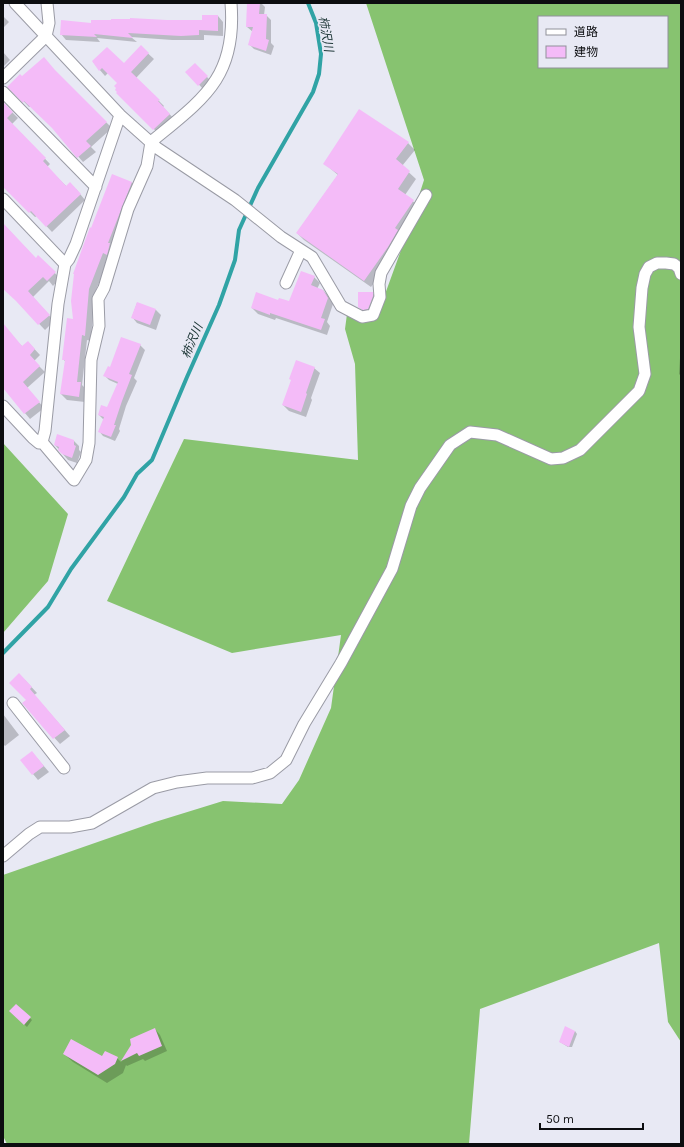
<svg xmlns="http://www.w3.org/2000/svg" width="684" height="1147" font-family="Karla,'Noto Sans JP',sans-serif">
<rect width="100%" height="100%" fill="#e8e9f4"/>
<path fill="#87c370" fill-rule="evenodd" d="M366,3H681V1042L668,1022L659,943L480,1009L469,1144H7L3,1136V875L155,822L223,801L282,804L299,780L331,708L341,635L232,653L107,601L184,439L358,460L355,364L345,329L347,314L368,321L380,308L404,242L424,180ZM539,17H667V67H539Z
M3,443L68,514L48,581L3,633Z"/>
<path fill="#0003" d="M248,3H261L265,7L264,15H266L271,20V43L274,46L271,55L254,49L249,44L253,32L247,27Z
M3,16L9,22L3,28Z
M218,16L223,22V36L204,35V40H172L131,37L137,42L97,38L100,42L66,40L61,34L92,24L203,21Z
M141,47L154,59L136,78L164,106L163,107L175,120L160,135L117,93L118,83L108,73L105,76L93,62L124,64Z
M3,52L10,60L3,67Z
M195,65L212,82L204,90L187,72Z
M60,77L112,128L91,147L96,152L83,162L53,128L31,106L29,107L9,86L22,78Z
M3,103L18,118L12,124L50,164L47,167L67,187L76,189L85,200L52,232L37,216L35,217L3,185Z
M408,143L415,150L402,166L416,179L405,195L420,207L395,254L371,287L304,240L297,233L338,175L325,164Z
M131,182L137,188L94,295L91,341L87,340L82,385L86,389L85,402L67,400L61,394L66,362L63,359L75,320Z
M3,224L36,259L38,257L60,278L53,286L49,281L33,297L54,321L45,330L3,286Z
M314,277L320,283L317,289L323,290L328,296L333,304L327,322L330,326L327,335L276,318L275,320L258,314L252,308L279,301L289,302Z
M372,293L378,298L373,314L365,312L359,307Z
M137,303L156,310L161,315L156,330L137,323L132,317Z
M3,329L23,347L28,342L40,355L34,361L45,372L27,388L44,408L30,419L3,387Z
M140,345L145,350L134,378L137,381L126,406L119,429L120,431L115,441L103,436L99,431L104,420L99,415L108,408L118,384L109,380L105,376L110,368Z
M680,358L681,359V376L679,374Z
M314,368L320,373L311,398L312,400L306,417L289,411L283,405Z
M74,441L79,446V450L81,452L77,463L68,460L55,445Z
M25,680L37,693L34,695L70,736L60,744L23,703L27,700Z
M3,714L19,735L5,746L3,744Z
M37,758L49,772L38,780L33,774Z
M16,1005L32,1020L27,1027L10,1011Z
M155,1029L160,1035L167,1051L145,1061L143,1059L127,1066L126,1065L123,1073L107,1083L73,1062L64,1054L117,1058L121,1062L132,1045Z
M575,1031L577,1034L572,1047H568L560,1042Z"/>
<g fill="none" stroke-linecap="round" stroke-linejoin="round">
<path stroke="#30a3a5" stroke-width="4" d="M3,653L48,607L71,569L124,497L137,474L152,460L187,377L219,305L235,260L239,230L258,188L313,92L319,74L321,54L316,23L308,3"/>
</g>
<path fill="#f4bbf8" d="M247,3H260L259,14H267L266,39L269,40L266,51L248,45L253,27H246Z
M202,15H218V31L199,30V35L181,36L128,33L133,38L94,34L97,37L60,35L61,20L91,23V20H111V19H130V18L167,20H202Z
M141,45L149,53L131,72L160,100L158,101L170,114L153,130L116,93L117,92L115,90L116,88L114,86L117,83L102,68L99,71L92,61L107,47L124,63Z
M44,57L55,70L107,122L86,141L91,146L77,158L52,128L24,101L23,103L7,87L20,74L22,76Z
M195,63L208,76L198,86L185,72Z
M3,102L13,112L7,118L46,158L43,161L66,186L70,182L81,194L46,227L31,211L29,213L3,187Z
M359,109L409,142L396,159L410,171L398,189L414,200L395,228L398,230L388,247L364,281L296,233L338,174L323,164Z
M112,174L132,182L108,243H110L107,255L103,253L89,289L85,336L82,335L77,382H81L79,397L60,394L65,360H62L67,318L73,319L71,301L74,274H73L90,227L91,228Z
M3,223L36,258L38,255L56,272L47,281L43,277L28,291L50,315L38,325L16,301L3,289Z
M301,271L315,276L311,285L323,290L328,298L321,318L325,319L321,330L270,313V315L251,308L256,292L278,300L279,298L289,301Z
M358,292H373V296L368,309L363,310L358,307Z
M137,302L156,309L150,325L131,318Z
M3,323L22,346L28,341L35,349L30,355L40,366L23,382L40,402L24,414L3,388Z
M121,337L141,344L129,374L132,375L122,401L114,425H116L111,437L98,432L104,417L98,415L101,405L107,407L118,382L103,376L108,366L110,367Z
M296,360L315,367L306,393L307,394L301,412L282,405L291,380L289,379Z
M57,434L74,440V445L76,446L72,458L62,454L58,450L59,447L54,445Z
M19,673L32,687L30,689L65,730L53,739L22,703L26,700L9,683Z
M32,751L44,766L32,775L20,760Z
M16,1004L31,1017L24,1025L9,1011Z
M565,1026L575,1031L569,1047L559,1042Z
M155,1028L162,1046L139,1056L137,1053L121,1061L131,1045L130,1039Z
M71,1039L102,1056L105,1051L118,1057L115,1064L98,1075L63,1054Z"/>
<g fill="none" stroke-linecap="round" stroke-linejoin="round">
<defs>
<path id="street" d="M15,3L120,115L157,148L235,200L281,237L312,257L341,306L362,317L373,315L380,297L379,284L381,273L426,195
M3,78L46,36L49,23L47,3
M3,92L96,187
M3,199L65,264
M286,283L301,250
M3,406L33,438L39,443L42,442L45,431L58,304L65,264L69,259L76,244L120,115
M42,442L74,480L86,460L89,443L91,360L99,326L98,299L104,288L128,209L147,166L151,142C203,99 237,78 231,3
M13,703L64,768
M3,856L29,834L40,827H70L92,823L153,788L177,782L207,778H252L270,773L286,760L304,724L341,663L392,569L411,506L420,488L450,445L470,432L497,435L551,459L563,458L580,450L639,391L645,374L639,327L642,288L645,274L649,267L657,263H666L674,264L679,268L681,274"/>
</defs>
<use href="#street" stroke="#9a9ba5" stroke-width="13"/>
<use href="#street" stroke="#fff" stroke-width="11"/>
</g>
<g text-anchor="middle" stroke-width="3.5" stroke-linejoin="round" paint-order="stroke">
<g font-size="12" font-style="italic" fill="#193333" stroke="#e8e9f4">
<text transform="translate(326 34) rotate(80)" y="4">柿沢川</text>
<text transform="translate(192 341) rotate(-67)" y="4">柿沢川</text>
</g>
</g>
<rect width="684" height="1147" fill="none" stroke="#0c0d10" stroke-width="8"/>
<rect x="538" y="16" width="130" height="52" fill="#e8e9f4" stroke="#909199"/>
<rect x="546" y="29" width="20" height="6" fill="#ffffff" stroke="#909199"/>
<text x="574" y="36" font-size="12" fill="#0c0d10">道路</text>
<rect x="546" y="46" width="20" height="12" fill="#f4bbf8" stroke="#909199"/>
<text x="574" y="56" font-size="12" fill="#0c0d10">建物</text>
<path d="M540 1123v6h103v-6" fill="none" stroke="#0c0d10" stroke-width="2"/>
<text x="546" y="1123" font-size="12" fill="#0c0d10" stroke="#e8e9f4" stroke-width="3" paint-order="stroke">50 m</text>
</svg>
